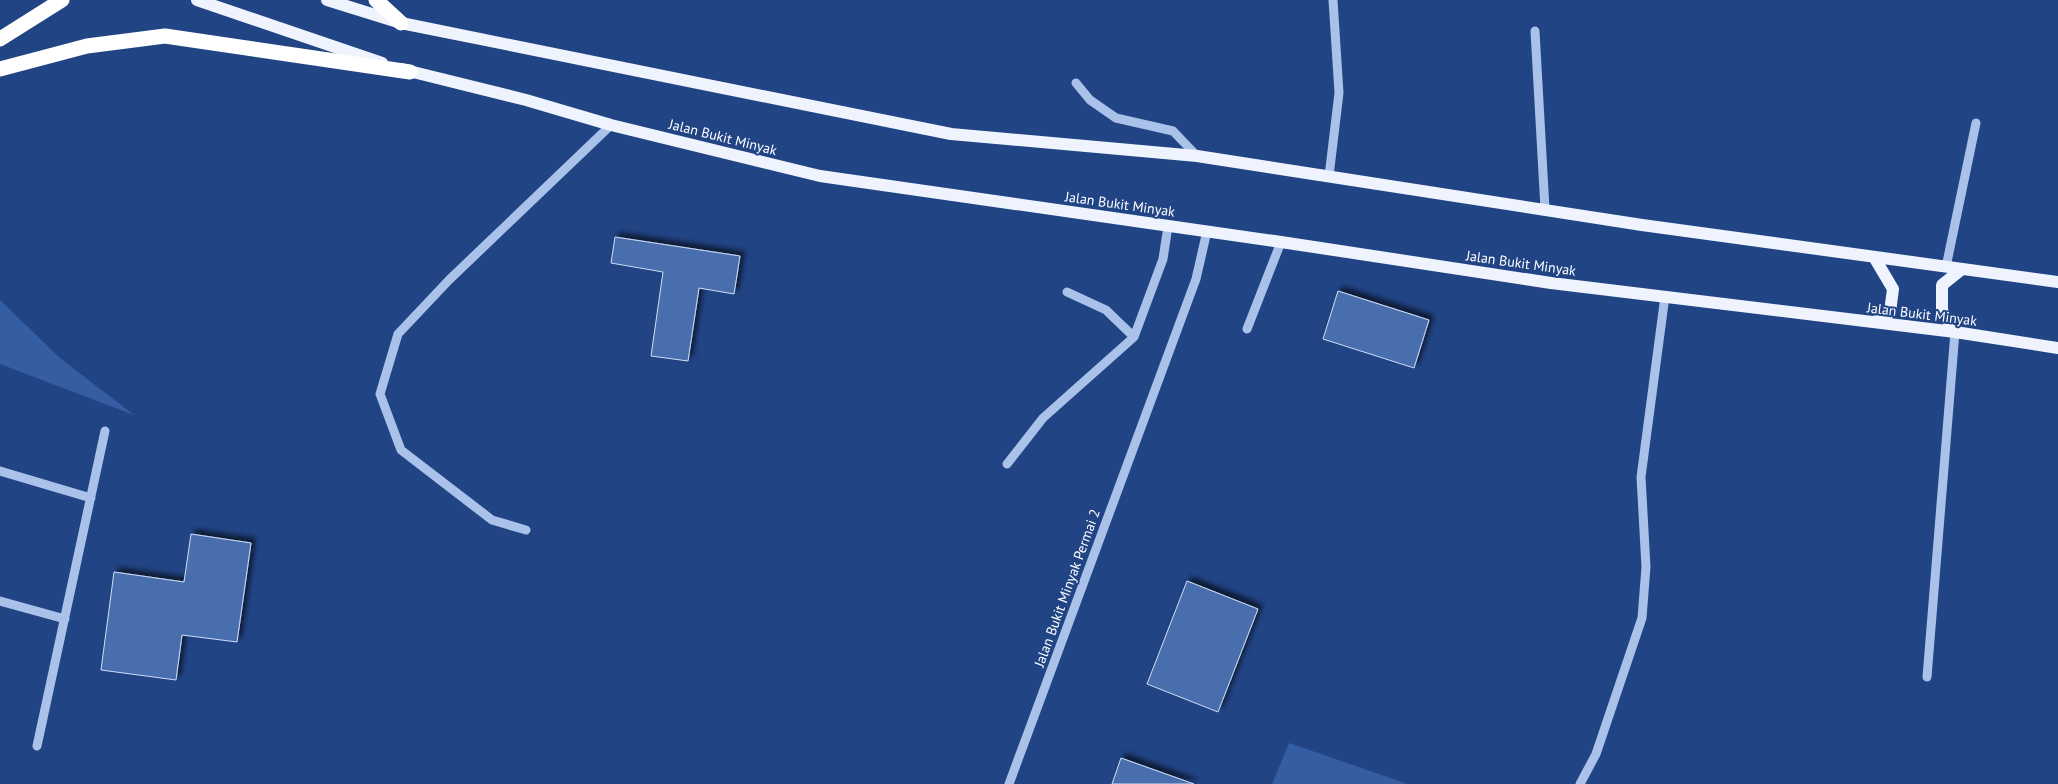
<svg xmlns="http://www.w3.org/2000/svg" width="2058" height="784" font-family="'PT Sans',sans-serif">
<defs>
<filter id="shadow"><feDropShadow dx="4.5" dy="-4.5" stdDeviation="2.5" flood-color="#0009"/></filter>
</defs>
<rect width="100%" height="100%" fill="#214485"/>
<path fill="#355da2" d="M0,300L60,358L134,415L0,364Z
M1289,743L1408,784H1272Z"/>
<path fill="#4a6eae" stroke="#cfddf7" filter="url(#shadow)" d="M615,237L740,256L734,294L699,288L688,361L651,356L663,272L611,263Z
M1338,291L1429,320L1414,368L1323,339Z
M191,534L251,543L237,642L182,635L176,680L101,670L114,572L184,582Z
M1187,581L1258,609L1218,712L1147,684Z
M1121,758L1194,784H1112Z"/>
<g fill="none" stroke-linecap="round" stroke-linejoin="round">
<path stroke="#aac1e9" stroke-width="9" d="M1535,31L1545,209
M1076,83L1090,100L1116,118L1173,131L1197,156
M1329,176L1339,93L1333,0
M1946,267L1976,123
M1067,292L1106,310L1134,337
M1247,329L1281,242
M1007,464L1043,418L1134,337L1163,259L1168,226
M0,471L91,498
M526,530L492,520L401,450L380,394L398,334L449,280L611,125
M0,601L65,619
M1927,677L1955,332
M37,746L105,431
M1009,784L1196,279L1207,231
M1580,784L1596,754L1642,618L1646,567L1641,477L1665,296"/>
<path stroke="#eef3fe" stroke-width="12" d="M197,0L382,63
M327,0L401,23L951,134L1197,156L1642,225L2058,282
M401,69L526,100L611,125L820,176L1281,242L1551,283L1955,332L2058,348
M1874,257L1893,289L1890,312L1875,322
M1955,332L1942,311V285L1962,269"/>
<path stroke="#fff" stroke-width="15" d="M376,0L401,23
M0,39L62,0
M0,69L87,46L165,36L410,72"/>
</g>
<g text-anchor="middle" stroke-width="4" stroke-linejoin="round" paint-order="stroke">
<g font-size="14" fill="#fff" stroke="#214485">
<text transform="translate(723 137) rotate(14)" y="5">Jalan Bukit Minyak</text>
<text transform="translate(1120 204) rotate(8)" y="5">Jalan Bukit Minyak</text>
<text transform="translate(1521 263) rotate(8)" y="5">Jalan Bukit Minyak</text>
<text transform="translate(1922 314) rotate(7)" y="5">Jalan Bukit Minyak</text>
<text transform="translate(1067 588) rotate(-70)" y="5">Jalan Bukit Minyak Permai 2</text>
</g>
</g>
</svg>
